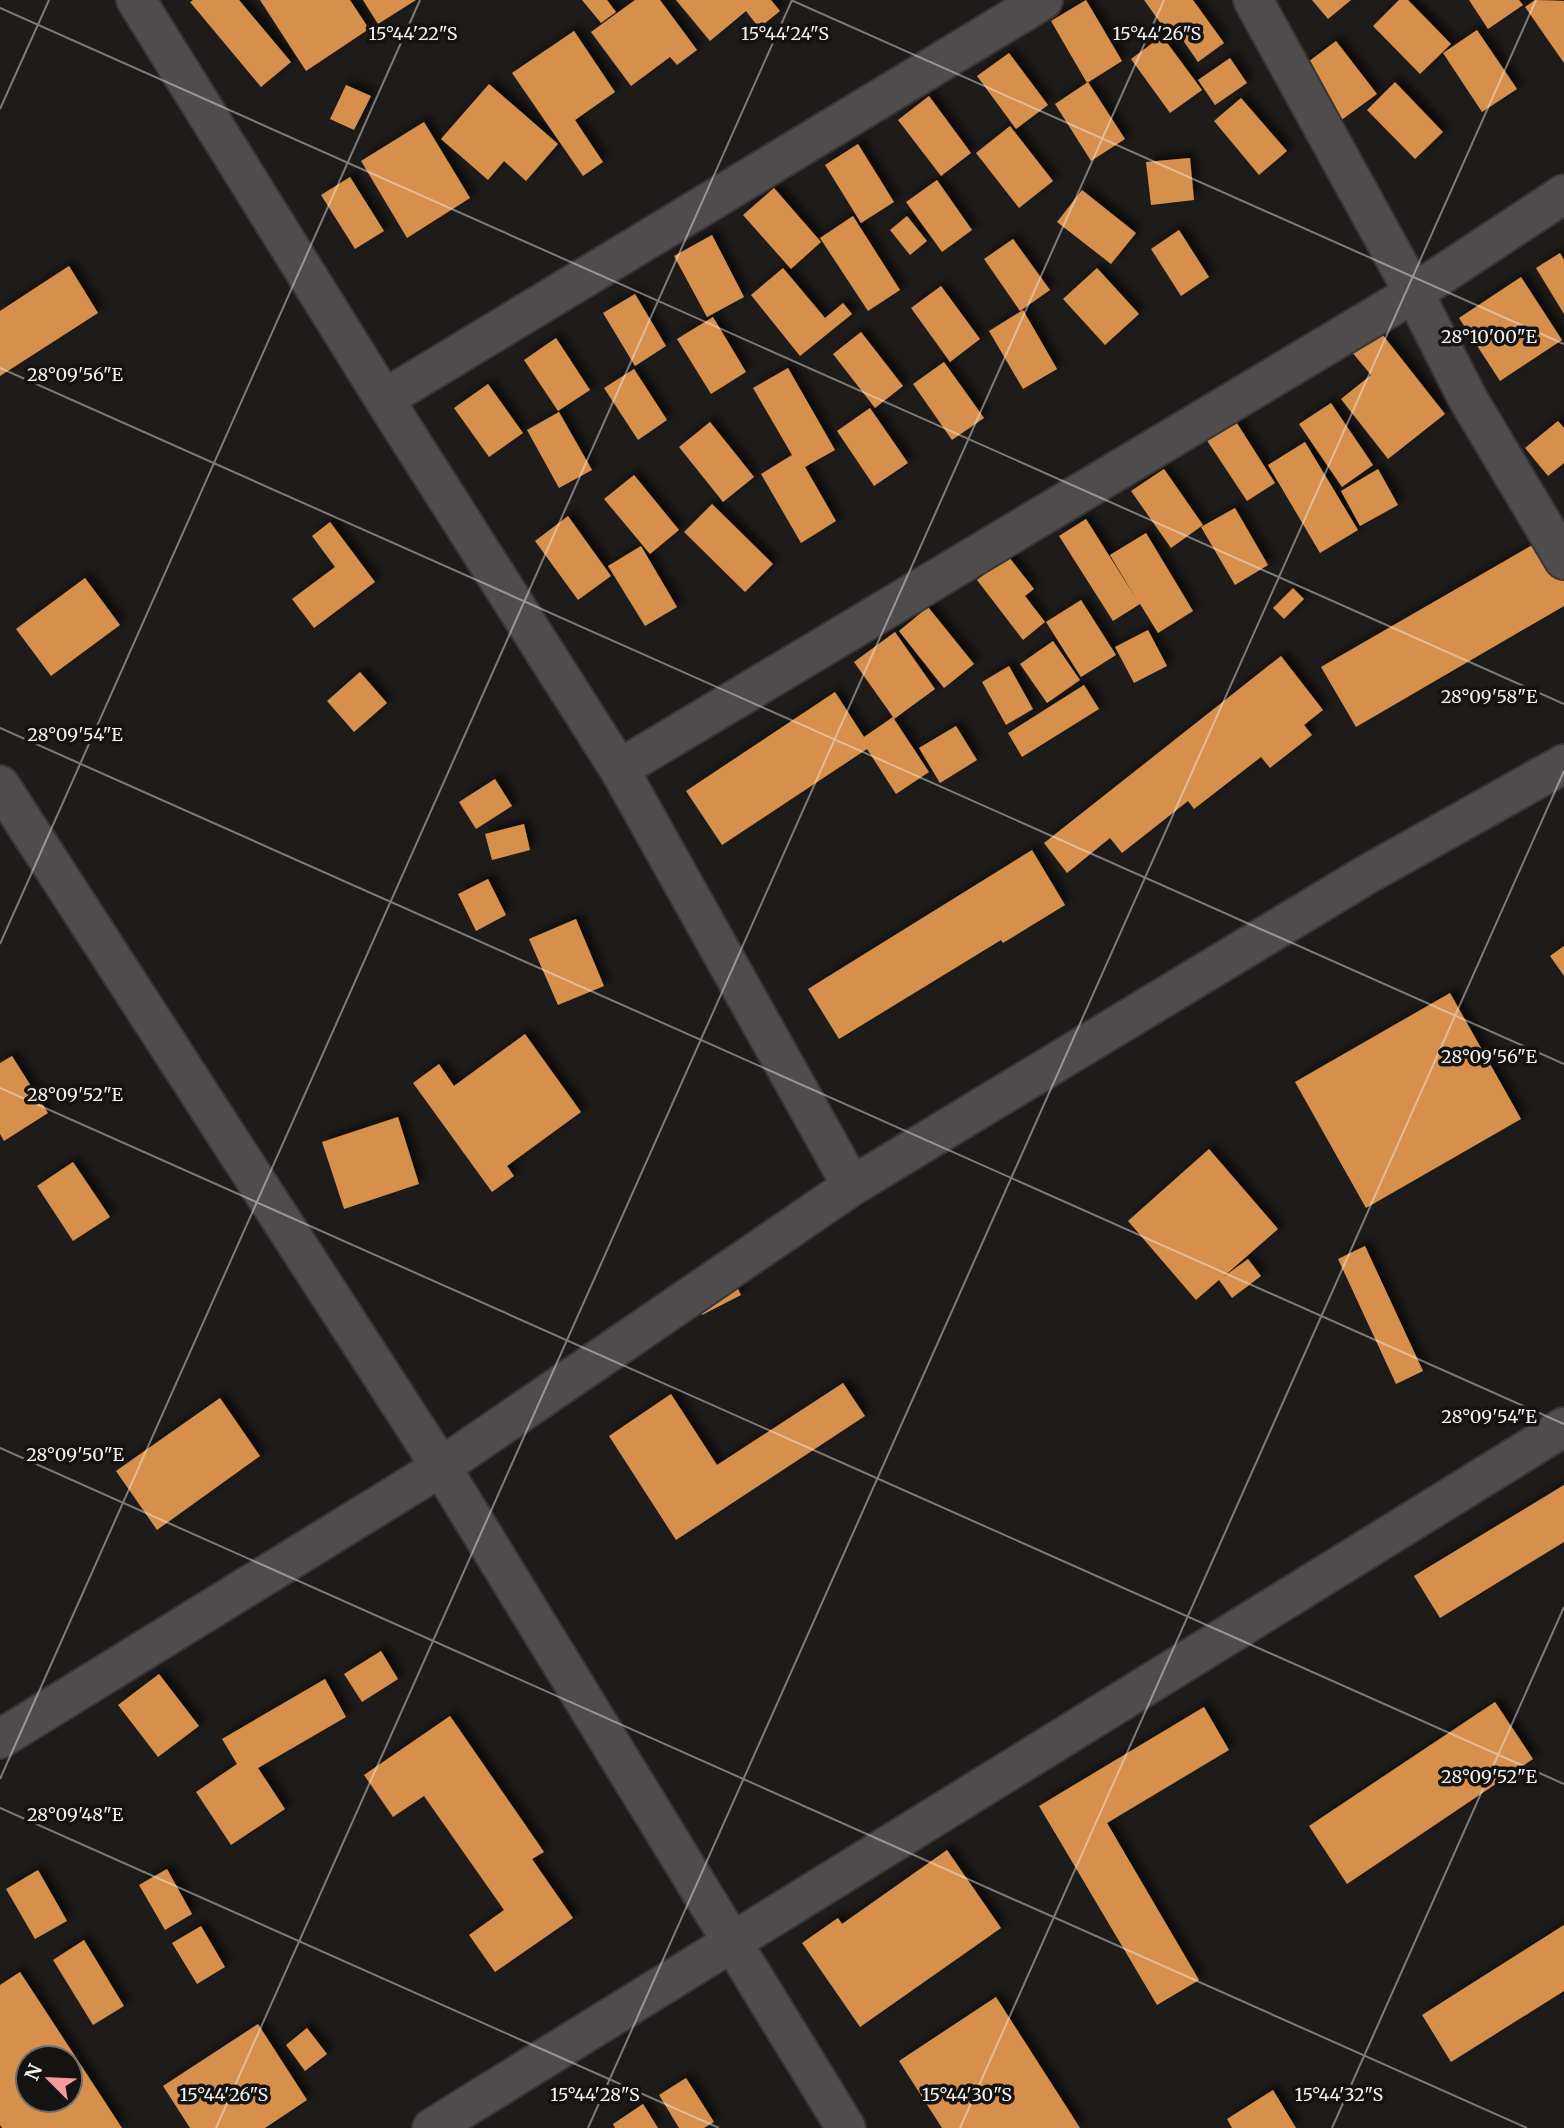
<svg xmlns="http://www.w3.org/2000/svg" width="1564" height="2128" font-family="Merriweather,serif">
<defs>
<filter id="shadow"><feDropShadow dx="6" dy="-6" stdDeviation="3.5" flood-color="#0009"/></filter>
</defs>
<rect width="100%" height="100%" fill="#1e1c1a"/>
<path fill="#d6904c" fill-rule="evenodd" filter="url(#shadow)" d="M193,0H239L291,62L261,87L190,2Z
M260,0H350L369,29L306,71Z
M363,0H416L378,24Z
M582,0H607L616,12L601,23Z
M635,0H660L697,50L677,65L670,57L631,86L591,32Z
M676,0H771L780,11L759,28L746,11L710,41Z
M1086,0L1122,61L1087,83L1051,21Z
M1144,0H1193L1224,43L1198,62L1176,30L1169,35Z
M1312,0H1351L1328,19Z
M1399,0H1408L1451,44L1420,74L1373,26Z
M1469,0H1519L1523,5L1488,29Z
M1535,0L1564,1V63L1525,7Z
M1477,30L1517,89L1482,112L1443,53Z
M574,31L615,92L575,120L603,162L583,176L512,73Z
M1162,36L1202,90L1170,113L1131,59Z
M1336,41L1377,94L1340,121L1300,68Z
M1009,53L1048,105L1016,129L977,76Z
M1230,58L1247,83L1215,105L1198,80Z
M1088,82L1125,139L1091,161L1055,104Z
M1395,82L1443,132L1415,159L1367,110Z
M489,84L558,144L526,181L504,161L488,180L441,139Z
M346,85L371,96L354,130L330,119Z
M929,96L971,153L941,176L898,120Z
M1241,98L1287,151L1259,175L1214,121Z
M424,122L470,198L407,238L361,161Z
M1010,126L1053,181L1019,208L976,153Z
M858,144L894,202L861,223L825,165Z
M1190,158L1194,200L1151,205L1146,162Z
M350,177L384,231L355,249L321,195Z
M937,180L972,230L942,252L906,202Z
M774,188L821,242L791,269L743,215Z
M1082,190L1136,233L1111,264L1057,222Z
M853,216L900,290L868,311L820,238Z
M907,216L927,241L910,255L890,230Z
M1179,230L1209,277L1181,296L1151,249Z
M712,235L744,297L707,317L674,256Z
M1013,239L1050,290L1020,311L984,259Z
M1560,253L1564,260V314L1536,268Z
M69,266L98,313L0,376V311Z
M783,268L825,318L843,303L852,314L800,356L751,295Z
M1097,268L1139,314L1105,345L1063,299Z
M1521,277L1562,340L1500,381L1459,318Z
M941,286L980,339L950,362L911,308Z
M635,294L666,346L635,366L603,313Z
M1023,310L1057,369L1023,389L989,331Z
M713,317L746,372L711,394L677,339Z
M1378,329L1445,414L1388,459L1341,399L1371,375L1351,351Z
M861,332L903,386L875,408L833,354Z
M556,338L590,390L558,411L524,360Z
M944,362L984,418L952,440L913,384Z
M788,368L835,450L805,467L836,521L801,543L761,474L792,455L753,388Z
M634,369L667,420L638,440L604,388Z
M488,384L523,433L489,457L454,408Z
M1331,403L1373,465L1342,487L1299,424Z
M870,408L908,463L874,486L837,431Z
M559,412L592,470L559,488L527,430Z
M1233,417L1275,483L1247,501L1204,436Z
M1558,421L1564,428V463L1548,476L1525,448Z
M710,422L754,477L723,502L679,447Z
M1305,442L1358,530L1320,553L1268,465Z
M1164,469L1203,525L1171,548L1131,491Z
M1378,469L1398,505L1360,526L1341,491Z
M634,475L679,530L650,554L604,499Z
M712,504L773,564L745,592L684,532Z
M1235,508L1268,565L1235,585L1201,527Z
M568,516L611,576L578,600L535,541Z
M1086,519L1137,600L1110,555L1146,533L1193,611L1158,633L1140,604L1113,621L1059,536Z
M330,522L375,582L314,628L292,599L335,567L312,536Z
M1541,540L1564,581V606L1356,727L1321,667Z
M641,546L677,607L645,626L608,566Z
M1008,556L1034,589L1025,596L1045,622L1023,640L977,580Z
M85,578L120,625L51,676L16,629Z
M1293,588L1304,599L1284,619L1273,608Z
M1081,600L1116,655L1081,677L1046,622Z
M928,607L974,664L944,688L899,631Z
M1148,630L1167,666L1134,683L1115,647Z
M895,632L935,689L894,719L929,772L896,794L867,749L722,845L686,791L835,692L864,737L893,717L854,662Z
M1053,641L1080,680L1047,703L1020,664Z
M1281,656L1323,710L1304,725L1312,735L1270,768L1261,757L1194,809L1188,801L1122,853L1110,838L1067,873L1044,843Z
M1009,666L1033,709L1006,725L982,682Z
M360,672L387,703L354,732L327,701Z
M1084,685L1099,709L1022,757L1008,733Z
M956,726L977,760L940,783L919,748Z
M495,779L512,806L476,829L459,802Z
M524,824L530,850L492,860L485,834Z
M1032,850L1065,905L1003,943L1001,940L839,1039L808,989Z
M488,879L506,915L476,931L458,894Z
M576,919L604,986L558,1005L529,939Z
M1564,946V976L1550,956Z
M1450,993L1521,1119L1366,1208L1295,1082Z
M525,1034L581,1112L507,1166L514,1176L492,1192L413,1083L439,1064L454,1086Z
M12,1056L48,1113L4,1141L0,1134V1063Z
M398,1117L419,1184L344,1209L322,1142Z
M1209,1149L1278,1229L1222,1278L1248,1259L1261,1276L1232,1298L1219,1280L1196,1300L1128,1221Z
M73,1162L110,1217L73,1241L37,1186Z
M1365,1246L1423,1371L1396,1384L1338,1259Z
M730,1272L741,1295L702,1315L691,1292Z
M843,1383L865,1416L676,1540L609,1436L671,1394L717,1465Z
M220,1398L260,1456L157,1530L116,1471Z
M1564,1485V1542L1440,1618L1414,1576Z
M381,1651L398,1679L362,1702L344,1674Z
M159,1674L199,1726L158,1757L118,1705Z
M325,1679L346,1717L258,1768L285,1809L231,1845L196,1792L237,1764L222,1739Z
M1495,1702L1533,1759L1347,1884L1309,1826Z
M1204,1707L1229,1750L1107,1823L1199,1980L1157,2005L1039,1806Z
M450,1716L544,1852L532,1859L573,1918L495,1972L469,1935L504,1910L424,1796L393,1817L364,1775Z
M947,1850L1001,1928L860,2027L802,1943L838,1918L842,1924Z
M167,1869L192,1914L165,1930L139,1885Z
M38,1870L67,1921L35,1939L6,1889Z
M1564,1925V1991L1451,2062L1422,2015Z
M201,1926L225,1967L197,1984L172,1943Z
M84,1940L124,2006L93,2025L53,1960Z
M20,1972L122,2128H2L0,2125V1985ZM28,2058H70V2100H28Z
M996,1997L1080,2128H942L899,2061Z
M258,2024L307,2100L265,2128H190L163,2086Z
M307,2028L327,2054L305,2071L286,2045Z
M686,2078L714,2122L704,2128H679L659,2095Z
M1273,2090L1296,2128H1232L1227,2119Z
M643,2104L658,2128H615L613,2124Z"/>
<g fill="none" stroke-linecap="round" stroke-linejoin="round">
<defs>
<path id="minor" d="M136,0L384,399L619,769L852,1186
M1253,0L1414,293L1468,399L1564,560
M384,399L1043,0
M619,769L1414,293L1564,194
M0,785L441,1467L846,2128
M0,1739L441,1467L852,1186L1366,875L1564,764
M432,2128L1564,1427"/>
</defs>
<use href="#minor" stroke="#383634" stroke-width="42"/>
<use href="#minor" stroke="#4e4c4c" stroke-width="38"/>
</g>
<path fill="none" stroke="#f3f2f1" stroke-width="2" stroke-opacity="0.45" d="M791,0L1564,344M0,8L1564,704M0,109L49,0M0,368L1564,1064M0,728L1564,1424M0,944L420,0M0,1088L1564,1784M0,1448L1527,2128M0,1779L792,0M0,1808L719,2128M216,2128L1164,0M588,2128L1536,0M960,2128L1564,771M1332,2128L1564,1607"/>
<g font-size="18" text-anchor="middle" fill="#f3f2f1" stroke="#151311" stroke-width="7" stroke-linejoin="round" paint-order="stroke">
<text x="413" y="40">15°44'22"S</text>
<text x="1157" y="40">15°44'26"S</text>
<text x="785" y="40">15°44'24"S</text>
<text x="1489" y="343">28°10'00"E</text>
<text x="75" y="381">28°09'56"E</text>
<text x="1489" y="703">28°09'58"E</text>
<text x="75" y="741">28°09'54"E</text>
<text x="1489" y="1063">28°09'56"E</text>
<text x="75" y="1101">28°09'52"E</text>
<text x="1489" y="1423">28°09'54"E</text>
<text x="75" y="1461">28°09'50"E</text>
<text x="1489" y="1783">28°09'52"E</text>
<text x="75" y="1821">28°09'48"E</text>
<text x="224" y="2101">15°44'26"S</text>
<text x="595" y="2101">15°44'28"S</text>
<text x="967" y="2101">15°44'30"S</text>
<text x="1339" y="2101">15°44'32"S</text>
</g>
<g transform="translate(49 2079) rotate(294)"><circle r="33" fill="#151311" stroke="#6e6c6b" stroke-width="2"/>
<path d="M0-5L12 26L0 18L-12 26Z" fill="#f59b9d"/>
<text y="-10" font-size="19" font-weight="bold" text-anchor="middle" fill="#f3f2f1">N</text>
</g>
</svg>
